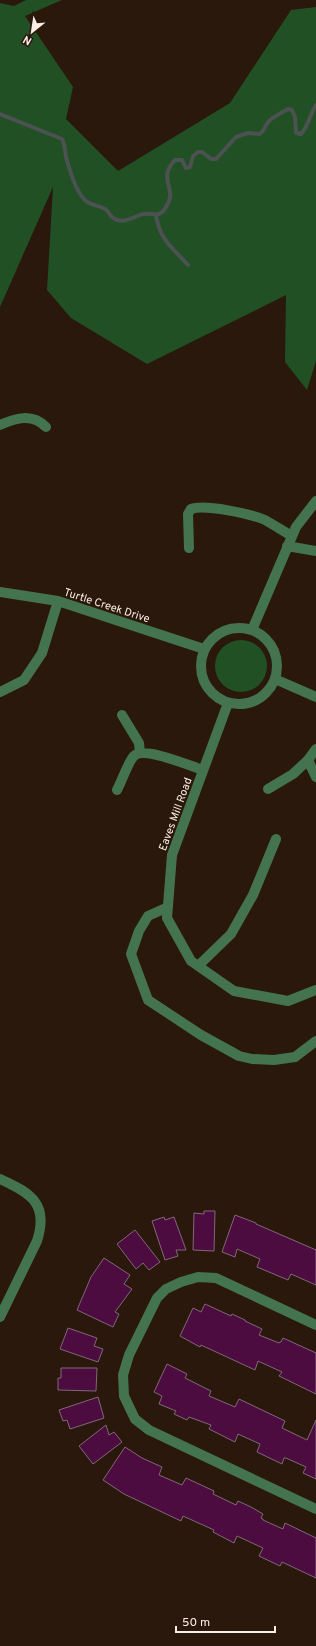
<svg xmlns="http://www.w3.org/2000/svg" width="316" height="1646" font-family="Overpass,sans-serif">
<rect width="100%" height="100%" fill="#2a180c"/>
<path fill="#215024" d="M26,0H62L25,16L73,87L66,119L118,171L230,103L291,10L316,7V361L307,390L285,362L286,295L147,364L71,318L47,290L53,187L0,307V3L14,6Z
M215 666a26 26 0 1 1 52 0a26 26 0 1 1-52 0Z"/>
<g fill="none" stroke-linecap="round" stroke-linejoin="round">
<path stroke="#4c5151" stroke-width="4" d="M0,114L62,139C65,144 65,151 66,157C69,168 77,194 86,201C92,206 99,205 105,209C108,211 109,213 111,216C120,225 130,219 140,215C151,210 158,221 166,207C179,188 156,180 175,160H182L186,168L190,167L193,156L198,152H202L211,159H216L236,137L248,133L260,134C265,130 265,125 269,121C270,119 286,110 288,109L292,110L295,117L296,133L301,134C308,127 310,114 316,105
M156,215C160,241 172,247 188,265"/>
</g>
<path fill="#4d0c40" stroke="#7f6878" d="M204,1211H215L214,1251L193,1250L194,1213L204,1214Z
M235,1215L256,1223V1224L316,1250V1285L291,1274L288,1280L257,1267L260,1259L237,1249L235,1257L222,1252Z
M164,1217L165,1220L174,1217L186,1250H176L178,1256L165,1260L152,1221Z
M135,1230L160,1262L149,1270L143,1263L136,1269L117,1244Z
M104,1258L130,1275L124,1284L132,1289L115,1312L119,1314L113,1327L77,1310L91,1277Z
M205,1304L231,1316L232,1314L245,1320V1321L262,1329L259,1335L279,1343L280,1342H281L283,1338L316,1353V1394L279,1376L282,1372L258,1361L255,1370L201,1345L200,1347L180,1336L193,1308L201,1312Z
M68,1328L97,1338L94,1346L103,1349L98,1362L60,1349Z
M167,1364L187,1374L185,1378L211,1391L209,1396L235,1407L239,1399L285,1421L282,1428L307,1440L316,1420V1479L303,1473L306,1467L286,1458H284L282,1464L257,1452L260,1444L238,1434L235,1442L209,1429L211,1425L189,1417L187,1420L174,1414L176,1411L159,1404L162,1396L154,1392Z
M61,1368H97L96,1391L58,1390V1378H61Z
M98,1397L104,1418L70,1429L67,1420L63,1421L59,1410Z
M106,1425L109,1435L114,1432L122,1442L93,1464L79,1446Z
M125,1447L142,1458L162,1467L159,1475L182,1485L186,1478L214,1491L213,1494L236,1505L238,1501L251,1507L263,1514L261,1518L263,1519V1520L283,1529L285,1523L316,1538V1578L282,1562L280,1566L259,1556L263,1548L237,1536L234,1543L213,1532L214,1530L183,1516L181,1521L124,1494L103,1480Z"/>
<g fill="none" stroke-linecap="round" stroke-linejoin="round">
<path stroke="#44744f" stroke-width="10" d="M0,425C16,418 32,413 46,427
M287,546L316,551
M189,548L188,514L191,509C205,504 251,514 265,520C274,525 283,531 292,536
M0,592L58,601L204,649
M201 666a38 38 0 1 1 76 0a38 38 0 1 1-76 0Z
M252,630L296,527L316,501
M275,679L316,697
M0,692L24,680L42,653L58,601
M228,703L172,855L167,918L191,961L234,991L288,1001L316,990
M122,715L139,743L140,753
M316,749L308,760L316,777
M268,789L293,774L308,760
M117,790C121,783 129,760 134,756C144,746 190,766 203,770
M168,907L148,916L139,931L131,954L148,1000L201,1035L239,1056L252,1059L274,1060L295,1057L316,1041
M198,966L231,934L253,895L276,839
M0,1179C31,1193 49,1204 37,1241L0,1317
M316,1325L216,1278L198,1277L181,1282L166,1289L157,1298L129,1355L123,1375L124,1396L135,1419L149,1430L316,1509"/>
</g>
<g text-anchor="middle" stroke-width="3" stroke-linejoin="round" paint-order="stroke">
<g font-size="11" fill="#fbeee6" stroke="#2a180c">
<text transform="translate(107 605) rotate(18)" y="4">Turtle Creek Drive</text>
<text transform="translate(175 814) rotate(-70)" y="4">Eaves Mill Road</text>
</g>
</g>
<g transform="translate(32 32) rotate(210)" stroke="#2a180c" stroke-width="3" paint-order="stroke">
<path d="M0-3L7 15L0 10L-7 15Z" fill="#fbeee6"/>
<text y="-6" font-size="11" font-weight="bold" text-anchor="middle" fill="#fbeee6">N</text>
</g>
<path d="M176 1626v6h99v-6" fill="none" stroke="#fbeee6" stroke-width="2"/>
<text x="182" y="1626" font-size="12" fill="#fbeee6" stroke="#2a180c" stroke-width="3" paint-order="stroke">50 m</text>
</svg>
